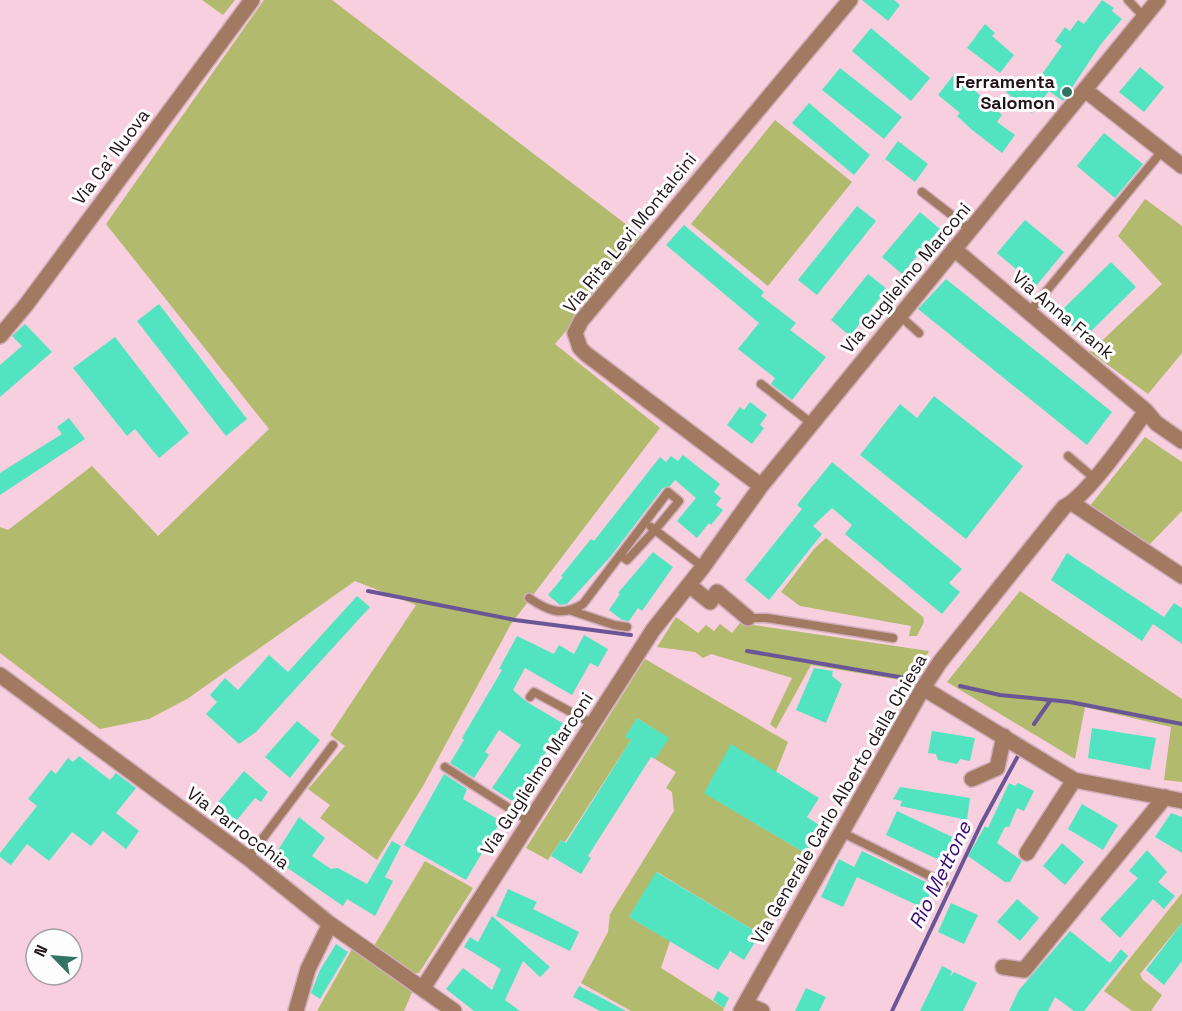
<svg xmlns="http://www.w3.org/2000/svg" width="1182" height="1011" font-family="'Space Grotesk',sans-serif">
<rect width="100%" height="100%" fill="#f8cfde"/>
<path fill="#b1ba6d" d="M202,0H235L223,15Z
M264,0H332L644,238L555,344L660,428L511,624L423,786L377,860L320,818L330,805L308,789L345,746L330,735L416,605L355,581L187,699L149,719L100,729L0,653V527L8,530L92,466L158,536L269,429L106,224Z
M775,120L852,182L768,286L691,224Z
M1145,199L1182,226V353L1148,394L1090,352L1162,284L1118,236Z
M1145,437L1182,462V511L1149,545L1089,507Z
M826,538L923,617L924,622L917,636H909L911,626L800,606L781,592L814,549Z
M1020,591L1182,699V782L1164,780L1171,727L1085,707L1075,759L947,682Z
M676,617L698,633L706,625L714,631L720,624L732,633L740,623L929,651L912,682L811,665L776,729L770,724L792,678L711,654L703,658L695,652L657,647Z
M645,659L788,742L776,772L705,793L805,853L760,934L657,872L629,917L670,941L661,968L724,1008L723,1011H631L581,983L608,932L610,914L674,811L672,792L666,788L676,772L655,759L668,738L637,718L626,736L631,740L565,842L561,840L548,860L526,848Z
M425,861L473,888L419,973H412L374,946Z
M1182,893V923L1140,974L1143,980L1162,995L1151,1011H1132L1104,991Z
M356,942L416,983L404,1011H317Z"/>
<g fill="none" stroke-linecap="round" stroke-linejoin="round">
<path stroke="#6a5696" stroke-width="4" d="M368,591L515,620L631,635
M747,651L911,679
M960,686L1000,695L1070,702L1182,724
M1034,724L1050,701
M892,1011L981,824L1019,754"/>
</g>
<path fill="#52e3c0" d="M862,0H894L900,5L888,21Z
M1102,0L1114,8L1112,11L1122,19L1101,44L1063,101L1049,91L1032,113L1006,92L1018,77L1032,88L1062,46L1055,41L1065,27L1070,31L1078,20L1084,24Z
M985,24L995,33L992,36L1014,55L1000,73L967,48Z
M871,28L930,78L911,101L852,51Z
M1140,67L1164,87L1144,112L1119,92Z
M840,68L902,117L884,139L822,90Z
M955,73L1002,115L997,122L1015,135L1002,153L971,129L957,116L960,113L938,95Z
M809,103L870,155L854,175L792,123Z
M1104,133L1143,164L1115,198L1077,166Z
M898,141L928,164L915,182L885,159Z
M857,206L876,221L817,295L798,280Z
M920,212L940,229L902,274L882,257Z
M1025,220L1064,252L1036,286L997,253Z
M684,225L764,292L761,296L796,323L790,330L826,357L792,400L771,384L775,378L738,349L759,323L666,245Z
M1111,262L1136,287L1084,338L1059,313Z
M868,274L887,289L850,336L831,320Z
M946,279L1112,412L1087,445L918,309Z
M159,304L247,419L226,436L137,321Z
M25,324L52,352L0,397V365L22,346L12,336Z
M115,337L189,433L159,458L135,429L127,436L73,368Z
M934,396L1023,466L966,539L860,455L900,404L917,418Z
M750,402L767,415L760,425L764,428L752,444L727,425L740,407L744,410Z
M69,418L85,439L0,495V473L62,434L57,427Z
M683,455L720,484L714,492L721,498L716,505L723,510L711,525L709,523L697,538L677,521L696,498L675,480L670,486L663,488L611,556L567,604L560,605L548,595L563,577L561,576L591,539L594,541L660,457L666,462L671,456L678,461Z
M832,462L962,569L949,583L960,592L942,614L845,534L852,525L832,508L813,526L822,534L769,600L745,580L802,509L797,505Z
M653,552L673,567L642,611L638,608L629,621L622,620L609,610L620,594L618,593Z
M1067,553L1164,617L1174,603L1182,608V644L1153,624L1142,641L1051,580Z
M357,596L370,607L256,732L239,744L206,714L217,702L210,695L225,678L238,690L269,655L288,672Z
M584,635L608,649L598,667L590,663L572,695L525,668L513,690L527,702L564,724L514,802L492,788L521,745L499,730L485,752L489,755L474,778L450,763L464,740L462,738L502,670L499,669L517,636L554,654L559,645L574,654Z
M814,668L833,671L832,676L842,684L826,723L796,710Z
M637,718L669,738L655,759L651,757L588,856L591,858L581,874L551,856L561,840L566,843L631,740L625,737Z
M297,721L320,740L290,778L265,757Z
M1092,728L1156,738L1150,770L1088,758Z
M932,731L975,738L970,761L960,759L957,764L938,760L936,754L928,753Z
M731,744L819,798L807,817L821,826L805,853L704,793Z
M79,756L110,780L116,773L136,788L116,813L139,831L126,849L103,831L91,846L72,832L49,861L27,844L11,865L0,857V853L37,806L28,799L51,770L56,774L68,758L73,762Z
M244,771L268,792L261,802L255,798L233,825L213,808Z
M444,774L467,789L463,799L501,821L466,880L404,845Z
M1009,783L1015,786L1018,783L1034,791L1024,811L1017,808L1009,827H1005L997,843L1022,861L1010,882H1005L968,856L985,826L988,828Z
M900,787L970,798L967,820L900,806L902,801L893,799Z
M1082,804L1118,825L1103,850L1068,829Z
M897,811L963,842L952,866L886,835Z
M1171,813L1182,817V853L1155,837Z
M299,817L325,838L312,856L331,869L338,868L367,884L392,841L401,846L385,877L393,881L375,916L347,899L343,906L273,858Z
M1062,843L1084,862L1065,885L1043,866Z
M1147,850L1167,872L1158,882L1175,896L1164,909L1153,899L1120,938L1100,919L1138,878L1129,871Z
M862,851L934,886L923,908L857,877L843,907L821,897L839,859L854,867Z
M656,872L760,934L744,960L730,951L718,970L629,917Z
M508,889L537,902L533,909L579,932L570,951L496,916Z
M1017,899L1039,918L1020,941L997,922Z
M951,903L978,915L964,944L938,932Z
M492,916L550,967L540,977L523,961L505,1000L520,1011H474L446,989L463,968L492,990L501,969L464,947L470,937L478,942Z
M1182,923V961L1164,985L1146,970Z
M1070,931L1110,963L1121,949L1128,956L1084,1011H1074L1055,997L1048,1011H1009L1019,990Z
M336,944L348,952L320,999L311,993L320,970Z
M942,966L952,971L950,977L954,972L977,983L963,1011H920Z
M579,986L604,999L626,1011H600L573,997Z
M806,988L826,997L819,1011H795Z
M718,991L729,998L724,1008L713,1000Z"/>
<g fill="none" stroke-linecap="round" stroke-linejoin="round">
<defs>
<path id="service" d="M1128,0L1144,17
M922,192L971,230
M1030,311L1162,151
M899,315L919,333
M761,384L811,423
M1068,456L1094,478
M620,555L627,560L655,530L651,527
M529,598C548,611 562,617 583,604L668,492L679,501L655,530L703,567
M572,611L614,625L627,627
M748,618H767L893,638
M530,697L534,692L593,724
M445,767L529,821
M841,832L944,883
M248,858L333,745"/>
<path id="minor" d="M1085,90L1182,166
M954,249L1146,411L1156,423L1182,441
M761,486L586,354L580,348L575,333L581,321L850,0
M1072,503L1182,576
M689,585L710,602L717,592L748,618
M923,688L1074,780L1182,801
M972,779L997,768L1004,736
M1027,853L1074,780
M1003,967L1024,970L1165,797
M423,988L653,630L703,567L761,486L1158,0
M744,1006L748,1005L762,1011
M296,1011L308,969L330,924
M741,1011L923,688L940,662L1064,507C1087,496 1130,434 1146,411"/>
<path id="tertiary" d="M0,336L26,305L252,0
M0,675L248,858L330,924L454,1011"/>
</defs>
<use href="#service" stroke="#d1adbb" stroke-width="11"/>
<use href="#minor" stroke="#d1adbb" stroke-width="18"/>
<use href="#tertiary" stroke="#d1adbb" stroke-width="18"/>
<use href="#service" stroke="#a17a61" stroke-width="8"/>
<use href="#minor" stroke="#a17a61" stroke-width="15"/>
<use href="#tertiary" stroke="#a17a61" stroke-width="15"/>
</g>
<circle fill="#327362" stroke="#fdfdfd" stroke-width="2" cx="1067" cy="92" r="6"/>
<g text-anchor="middle" stroke-width="6" stroke-linejoin="round" paint-order="stroke">
<g font-size="18" font-weight="bold" fill="#211319" stroke="#fdfdfd" text-anchor="end">
<text x="1055" y="88">Ferramenta<tspan x="1055" dy="21">Salomon</tspan></text>
</g>
<g font-size="18" fill="#211319" stroke="#fdfdfd">
<text transform="translate(111 157) rotate(-53)" y="6">Via Ca' Nuova</text>
<text transform="translate(630 233) rotate(-51)" y="6">Via Rita Levi Montalcini</text>
<text transform="translate(906 278) rotate(-50)" y="6">Via Guglielmo Marconi</text>
<text transform="translate(1063 315) rotate(40)" y="6">Via Anna Frank</text>
<text transform="translate(537 774) rotate(-57)" y="6">Via Guglielmo Marconi</text>
<text transform="translate(839 799) rotate(-60)" y="6">Via Generale Carlo Alberto dalla Chiesa</text>
<text transform="translate(238 828) rotate(37)" y="6">Via Parrocchia</text>
</g>
<g font-size="20" font-style="italic" fill="#390678" stroke="#fdfdfd">
<text transform="translate(940 875) rotate(-64)" y="7">Rio Mettone</text>
</g>
</g>
<g transform="translate(54 957) rotate(295)"><circle r="28" fill="#fdfdfd" stroke="#a59fa2" stroke-width="1.5"/>
<path d="M0-4.5L10 22L0 15L-10 22Z" fill="#327362"/>
<text y="-9" font-size="16" font-weight="bold" text-anchor="middle" fill="#211319">N</text>
</g>
</svg>
